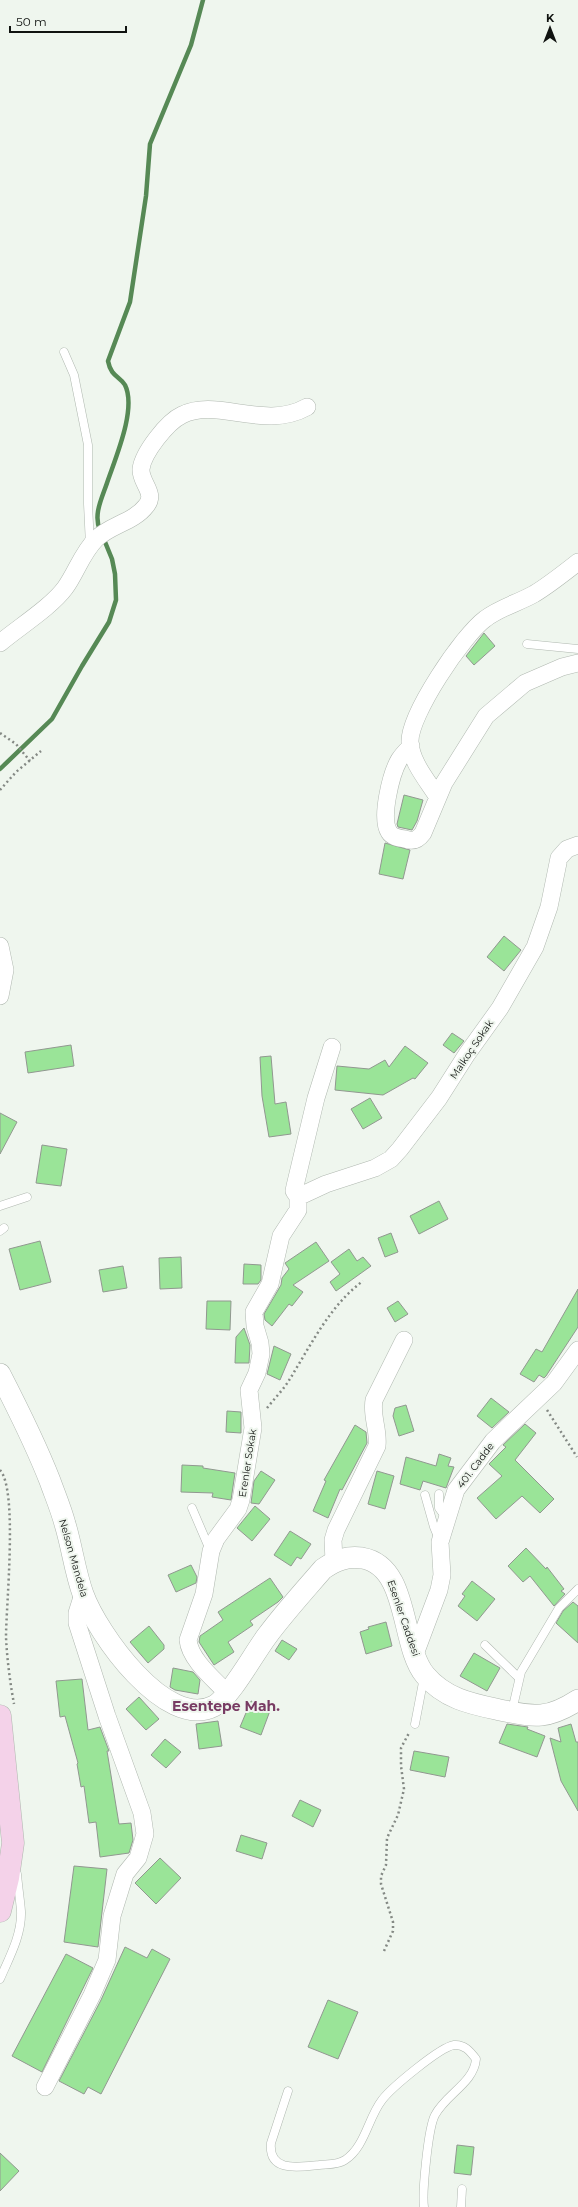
<svg xmlns="http://www.w3.org/2000/svg" width="578" height="2207" font-family="Montserrat,sans-serif">
<rect width="100%" height="100%" fill="#eff6ee"/>
<g fill="none" stroke-linecap="round" stroke-linejoin="round">
<path stroke="#568955" stroke-width="4.5" d="M100,530C93,515 102,498 107,483C115,459 137,409 125,385C120,376 111,377 108,361L130,302L146,196L150,144L191,45L203,0
M0,769L52,719L82,666L109,622L116,600L115,574L112,559L103,537"/>
</g>
<path fill="#9ae498" stroke="#919890" d="M484,633L495,646L474,665L466,656Z
M404,795L423,800L417,821L412,830L398,827L397,824Z
M385,843L410,850L403,879L379,874Z
M504,936L521,950L504,971L487,957Z
M452,1033L464,1041L454,1053L443,1045Z
M71,1045L74,1066L28,1073L25,1052Z
M405,1046L428,1063L415,1079L413,1078L383,1095L335,1090L337,1066L369,1069L385,1060L389,1067Z
M271,1056L275,1104L286,1102L291,1134L269,1137L262,1096L260,1057Z
M370,1098L382,1118L363,1129L351,1109Z
M0,1113L17,1122L0,1154Z
M42,1145L67,1149L61,1186L36,1183Z
M439,1201L448,1219L419,1234L410,1216Z
M391,1233L398,1252L385,1257L378,1238Z
M40,1241L51,1282L20,1290L9,1249Z
M316,1242L329,1261L293,1285L303,1292L292,1306L289,1304L272,1326L265,1320L264,1314L281,1285L282,1278L289,1269L285,1263Z
M349,1249L357,1261L363,1257L371,1266L336,1291L330,1282L340,1274L331,1262Z
M181,1257L182,1288L160,1289L159,1258Z
M244,1264L261,1265V1280L258,1284H243Z
M123,1266L127,1288L103,1292L99,1270Z
M578,1289V1327L546,1376L544,1378L539,1375L534,1382L520,1374L536,1349L542,1352Z
M207,1301H231L230,1330L206,1329Z
M398,1301L408,1314L395,1322L387,1308Z
M244,1328L250,1345L249,1363H235L236,1337Z
M274,1346L291,1354L280,1380L267,1374Z
M491,1398L509,1412L492,1428L477,1416Z
M406,1405L414,1431L399,1436L393,1416L395,1408Z
M227,1411L241,1412V1433L226,1432Z
M525,1424L536,1433L515,1460L554,1499L540,1513L522,1496L496,1519L477,1498L502,1476L489,1464L506,1447L503,1445Z
M355,1425L366,1432L367,1443L342,1490L340,1489L328,1518L313,1511L326,1481L324,1480Z
M439,1454L451,1458L448,1466L454,1467L446,1488L423,1481L420,1490L400,1484L406,1457L436,1466Z
M182,1465L203,1466V1468L235,1473L231,1500L212,1497L213,1493L181,1492Z
M261,1471L275,1480L259,1504L251,1503L254,1481Z
M377,1471L394,1476L385,1509L368,1504Z
M255,1506L270,1519L252,1541L237,1528Z
M290,1531L311,1544L301,1559L297,1557L291,1566L274,1555Z
M526,1548L546,1569L547,1567L564,1589L561,1591L565,1594L554,1606L530,1576L523,1582L508,1566Z
M191,1565L197,1577L196,1583L176,1592L168,1575Z
M270,1578L283,1597L278,1602L250,1621L253,1625L228,1642L234,1652L214,1665L199,1642L200,1636L223,1620L218,1612Z
M472,1581L495,1599L477,1621L458,1606L465,1596L462,1594Z
M573,1602L578,1606V1643L556,1623L563,1611Z
M386,1622L392,1646L366,1654L360,1632L369,1629L368,1627Z
M149,1626L164,1645V1649L148,1663L130,1642Z
M282,1640L297,1649L289,1660L275,1651Z
M474,1653L500,1668L487,1691L460,1676Z
M173,1668L193,1672L200,1680L198,1694L175,1690L170,1687Z
M82,1679L88,1730L100,1727L109,1751H107L119,1824L131,1823L133,1840L129,1853L100,1857L96,1822L89,1823L84,1786L81,1787L77,1764L78,1763L65,1716L60,1717L56,1681Z
M139,1697L159,1719L146,1730L126,1709Z
M251,1701L271,1708L261,1735L240,1727Z
M218,1721L222,1746L199,1749L196,1724Z
M507,1724L528,1727L527,1729L545,1736L537,1757L499,1743Z
M571,1724L576,1742H578V1811L561,1781L550,1738L561,1742L558,1728Z
M165,1739L181,1752L166,1768L151,1755Z
M414,1751L449,1757L445,1777L410,1770Z
M300,1800L321,1810L313,1827L292,1816Z
M241,1835L267,1843L262,1859L236,1851Z
M160,1858L181,1878L156,1904L135,1883Z
M74,1866L107,1869L98,1947L64,1942Z
M125,1947L147,1958L152,1949L170,1959L101,2094L88,2087L84,2094L59,2081L101,2000Z
M66,1954L93,1968L42,2072L12,2056Z
M328,2000L358,2012L338,2059L308,2047Z
M457,2145L474,2147L471,2175L454,2173Z
M0,2153L19,2171L0,2191Z"/>
<g fill="none" stroke-linecap="round" stroke-linejoin="round">
<defs>
<path id="service" d="M64,352L74,375L88,445V504L90,545
M527,644L578,649
M0,1206L27,1197
M0,1231L4,1228
M439,1494V1508L446,1518
M425,1495L434,1527L439,1539
M192,1508L210,1550
M485,1645L519,1678
M512,1711L521,1672L559,1608L578,1589
M415,1724L424,1677
M0,1979C9,1958 22,1935 21,1911C20,1899 18,1886 17,1874
M288,2091L271,2143C268,2173 299,2167 319,2165C327,2164 338,2165 345,2160C365,2147 368,2118 382,2100C391,2088 440,2047 454,2045C464,2044 470,2051 476,2059C474,2083 446,2094 435,2115C428,2128 422,2193 424,2207
M461,2207L462,2189"/>
<path id="minor" d="M0,643C19,627 51,607 65,588C76,573 82,553 96,539C110,525 134,522 146,506C157,493 140,483 141,469C143,453 167,422 182,415C217,397 264,431 307,407
M411,746C407,750 402,755 399,760C391,774 380,818 389,832C392,837 399,838 405,839C413,842 418,840 423,833L444,783L486,716L525,683L562,667L578,663
M437,796C427,780 411,762 410,742C409,715 463,635 485,619C499,608 518,603 534,594C549,585 564,573 578,562
M0,946L5,970L0,996
M298,1197L326,1184L375,1168L391,1159L400,1149L439,1098L467,1054L500,1008L535,947L549,907L559,858L567,849L578,845
M334,1561L333,1540L336,1530L377,1446C379,1430 371,1416 374,1400L404,1340
M415,1654L439,1590L442,1575L440,1542L456,1490L493,1441L554,1383L578,1350
M227,1693C214,1679 190,1660 188,1640L204,1594L211,1551L216,1539L238,1509L241,1500L253,1428L249,1390L257,1373L261,1354L260,1343L255,1326L254,1312L270,1284L281,1236L298,1210V1197L294,1191L295,1186L316,1098L332,1047
M45,2087L92,1995L107,1960L112,1916L125,1874L138,1858L145,1834L142,1813L107,1716L77,1623V1613L83,1594"/>
<path id="tertiary" d="M0,1374C18,1409 36,1445 50,1481C55,1495 61,1509 65,1524C72,1547 75,1572 83,1594C97,1633 166,1731 214,1706C230,1698 254,1653 267,1636C284,1613 304,1591 323,1569C336,1560 347,1556 362,1558C410,1566 400,1645 425,1675C445,1699 472,1704 500,1710C535,1717 547,1720 578,1700"/>
<path id="secondary" d="M0,1716L13,1843L8,1878L0,1911"/>
</defs>
<use href="#service" stroke="#b0b8b0" stroke-width="9"/>
<use href="#minor" stroke="#b0b8b0" stroke-width="18"/>
<use href="#tertiary" stroke="#b0b8b0" stroke-width="22"/>
<use href="#secondary" stroke="#b0b8b0" stroke-width="23"/>
<path stroke="#848984" stroke-width="2.5" stroke-dasharray="2 3" stroke-linecap="butt" d="M0,733L16,744L30,761
M0,790L16,772L41,751
M267,1408C274,1399 282,1391 288,1382C310,1347 329,1306 363,1281
M547,1410L577,1457
M0,1470C18,1490 6,1605 6,1637C7,1659 10,1682 14,1704
M384,1951L393,1931V1922L381,1884V1876L386,1865L387,1838L398,1815L404,1789L401,1766V1748L409,1733"/>
<use href="#service" stroke="#fff" stroke-width="8"/>
<use href="#minor" stroke="#fff" stroke-width="17"/>
<use href="#tertiary" stroke="#fff" stroke-width="21"/>
<use href="#secondary" stroke="#f4d2e9" stroke-width="22"/>
</g>
<g text-anchor="middle" stroke-width="4" stroke-linejoin="round" paint-order="stroke">
<g font-size="10" fill="#101310" stroke="#eff6ee">
<text transform="translate(471 1049) rotate(-56)" y="4">Malkoç Sokak</text>
<text transform="translate(247 1463) rotate(-81)" y="4">Erenler Sokak</text>
<text transform="translate(475 1465) rotate(-53)" y="4">401. Cadde</text>
<text transform="translate(74 1558) rotate(74)" y="4">Nelson Mandela</text>
<text transform="translate(404 1618) rotate(71)" y="4">Esenler Caddesi</text>
</g>
<g font-size="14" font-weight="bold" fill="#783b63" stroke="#eff6ee">
<text x="226" y="1711">Esentepe Mah.</text>
</g>
</g>
<g transform="translate(550 28)" stroke="#eff6ee" stroke-width="3" paint-order="stroke">
<path d="M0-3L7 15L0 10L-7 15Z" fill="#101310"/>
<text y="-6" font-size="11" font-weight="bold" text-anchor="middle" fill="#101310">K</text>
</g>
<path d="M10 26v6h116v-6" fill="none" stroke="#101310" stroke-width="2"/>
<text x="16" y="26" font-size="12" fill="#101310" stroke="#eff6ee" stroke-width="3" paint-order="stroke">50 m</text>
</svg>
